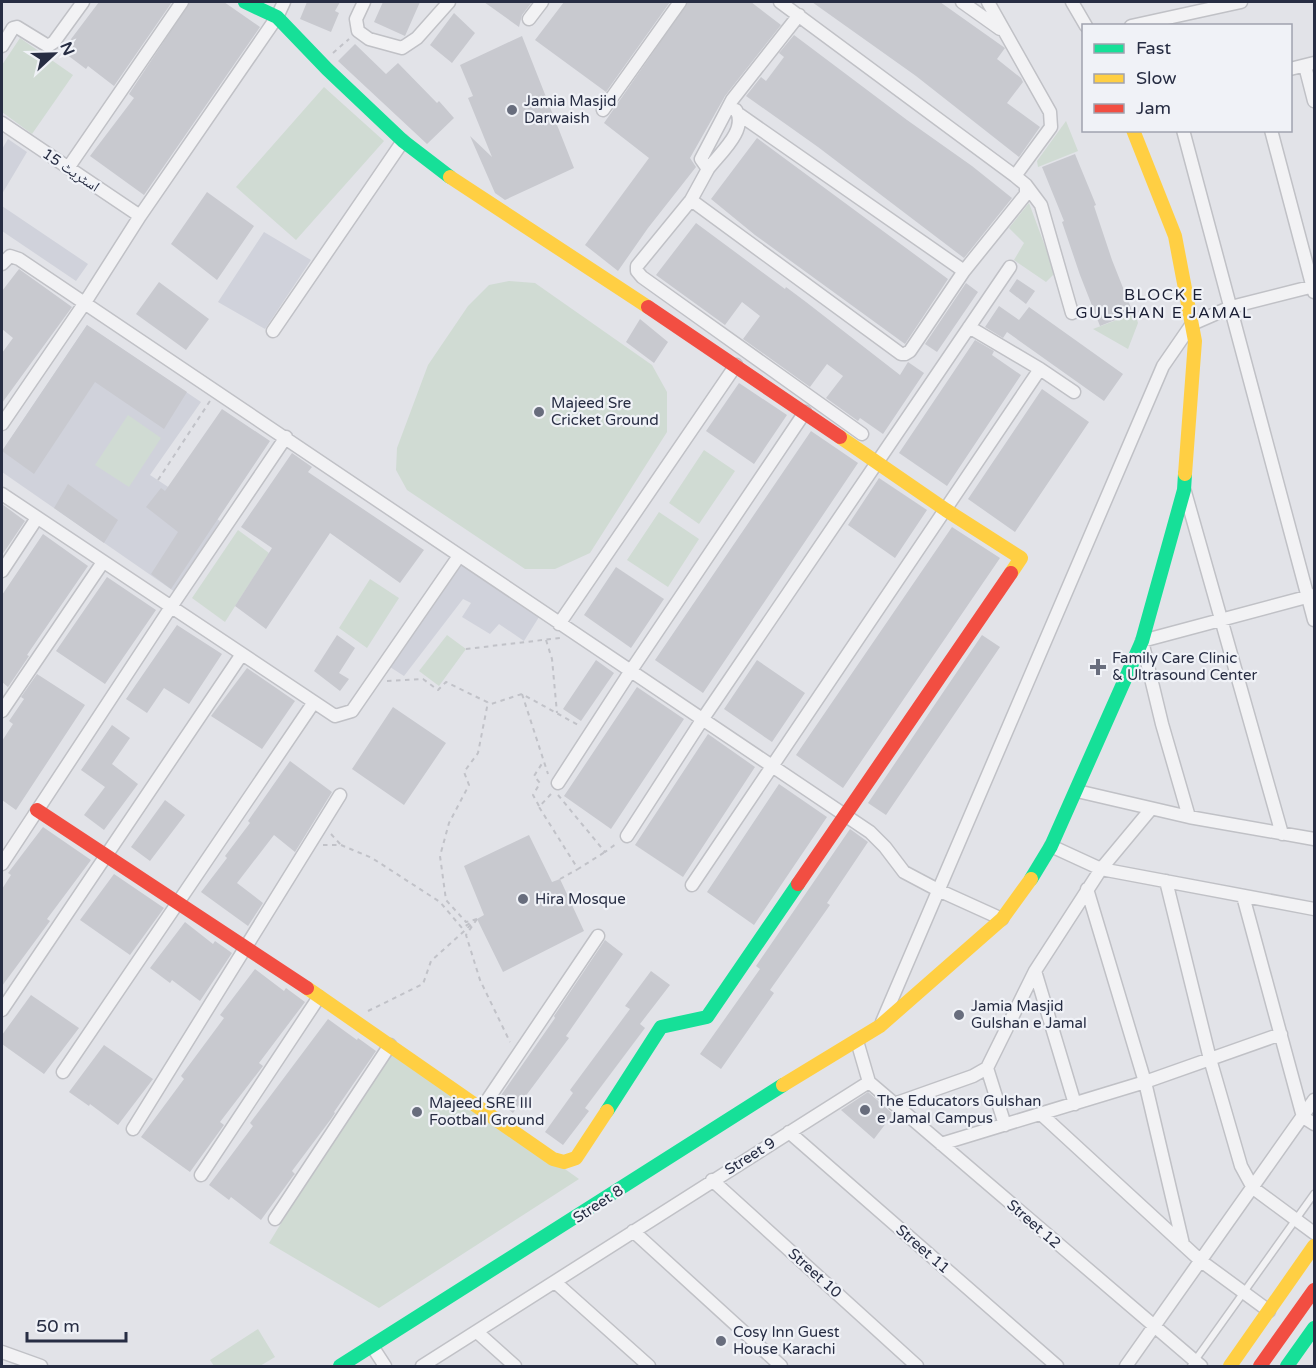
<svg xmlns="http://www.w3.org/2000/svg" width="1316" height="1368" font-family="'Varela Round','Noto Naskh Arabic',sans-serif">
<rect width="100%" height="100%" fill="#e2e3e8"/>
<path fill="#d0d2db" d="M8,139L27,152L2,194V149Z
M2,206L88,264L76,281L2,231Z
M264,232L311,260L265,329L218,302Z
M87,325L201,402L150,475L220,521L175,592L2,472V451Z
M460,563L539,617L524,641L499,624L490,634L462,617L471,603L463,599L404,676L390,667Z"/>
<path fill="#d0dbd3" d="M20,38L73,75L32,134L2,112V65Z
M324,87L384,141L296,240L236,187Z
M1066,121L1078,151L1038,167L1037,161Z
M1029,203L1055,273L1046,282L1014,260L1024,243L1009,228Z
M509,281L535,283L652,365L667,392V432L590,553L555,569H525L407,490L396,470L397,448L428,365L468,306L489,285Z
M1135,313L1138,323L1128,349L1093,329Z
M128,415L161,438L129,487L95,465Z
M704,450L735,471L699,524L669,503Z
M659,512L699,539L668,587L627,560Z
M238,530L269,553L225,622L192,598Z
M370,579L399,598L367,648L339,628Z
M447,635L466,649L439,686L419,671Z
M390,1045L579,1179L379,1308L269,1243Z
M258,1329L275,1357L260,1366H214L210,1360Z"/>
<path fill="#c8c9cf" d="M99,2H172L114,86L88,66L86,69L62,51Z
M190,2H224L260,27L144,195L90,156L134,98L129,94Z
M307,2H340L335,11L339,13L331,32L300,19Z
M383,2H420L405,36L374,22Z
M484,2H532L522,15L519,27Z
M564,2H670L606,92L535,40Z
M688,2H751L781,25L725,96L690,158L696,167L648,228L618,271L585,245L649,158L604,123Z
M812,2H940L1005,48L997,59L1021,78L1023,82L1007,103L1040,127L1019,157L916,76Z
M454,13L475,33L452,63L430,45Z
M794,35L907,120L972,166L1012,198L964,258L818,147L746,96L761,77L766,81L784,57L779,53Z
M522,36L574,168L505,200L495,193L470,136L492,157L468,98L473,96L460,65Z
M355,44L386,74L398,63L437,103L439,101L454,118L427,144L338,61Z
M757,138L948,279L905,344L755,235L711,199Z
M1075,154L1096,205L1094,206L1112,260L1133,313L1100,326L1080,275L1062,222L1064,221L1042,167Z
M207,192L254,226L217,280L171,244Z
M696,223L785,289L786,287L806,302L900,375L908,362L924,373L883,434L860,418L858,421L826,398L843,376L827,364L810,387L743,339L760,316L742,302L725,325L656,275Z
M19,269L72,307L2,403V353L13,338L2,329V291Z
M1017,279L1035,291L1026,304L1009,291Z
M159,282L209,319L186,350L136,314Z
M966,283L978,292L937,352L925,344Z
M999,306L1019,320L1029,307L1123,374L1104,401L1007,332L1003,338L985,327Z
M640,319L668,342L654,363L626,342Z
M87,325L187,392L164,429L95,382L34,474L2,451Z
M975,340L994,351L992,355L1021,375L947,486L899,453Z
M739,383L787,415L754,464L706,431Z
M1042,389L1089,422L1015,532L968,499Z
M222,409L270,441L171,589L151,574L178,532L146,507L161,488L165,491Z
M811,431L858,463L703,693L655,660Z
M292,453L312,467L308,472L424,550L400,583L330,533L266,629L235,606L272,548L241,527Z
M879,478L927,510L895,558L848,525Z
M68,484L118,520L104,543L54,508Z
M2,504L25,521L2,555Z
M952,527L1000,558L843,788L796,755Z
M43,534L88,566L27,655L29,656L8,687L2,682V595Z
M616,567L664,599L631,648L584,615Z
M107,577L156,610L105,684L56,651Z
M177,625L222,654L189,704L164,688L147,713L126,699Z
M337,635L355,648L339,673L349,679L340,691L314,671Z
M982,635L1000,647L886,815L868,803Z
M596,660L614,673L581,721L563,709Z
M757,660L805,693L772,742L724,709Z
M247,668L295,701L262,749L211,716Z
M37,674L85,705L16,810L2,800V741L13,724L9,721L24,699L21,697Z
M637,687L684,719L611,829L564,796Z
M393,707L446,743L404,805L352,769Z
M112,725L130,738L112,764L138,784L104,830L84,815L105,787L81,770Z
M708,734L755,767L683,877L635,845Z
M290,761L332,792L295,852L274,835L237,883L263,903L248,926L201,892L227,858L225,856L250,823L248,821Z
M779,784L827,817L754,925L707,892Z
M165,800L185,815L150,861L131,847Z
M43,827L91,860L47,919L50,921L2,986V889L11,875L8,873Z
M850,829L868,842L827,903L830,905L770,990L774,993L721,1069L700,1054L760,969L756,966Z
M529,835L552,882L560,879L584,931L503,972L477,919L484,915L464,866Z
M114,874L164,908L130,955L80,920Z
M185,922L213,944L215,941L232,953L200,1001L172,980L170,983L150,968Z
M605,940L623,954L566,1036L569,1038L513,1113L497,1101L555,1018L554,1016Z
M255,969L284,991L286,988L305,1002L259,1063L263,1066L220,1122L224,1125L190,1172L141,1137L184,1079L181,1076L224,1018L220,1015Z
M651,971L670,985L640,1024L645,1028L585,1108L589,1111L563,1145L545,1132L573,1093L570,1090L630,1009L625,1006Z
M31,995L79,1028L44,1074L2,1044V1035Z
M328,1019L357,1040L358,1038L376,1051L334,1112L335,1113L331,1119L292,1171L295,1174L293,1176L261,1220L231,1197L229,1200L209,1185L253,1126L250,1123Z
M104,1045L153,1079L118,1125L90,1104L89,1106L69,1092Z
M868,1092L893,1114L874,1139L841,1110Z"/>
<g fill="none" stroke-linecap="round" stroke-linejoin="round">
<defs>
<path id="lane" d="M1191,1366L1314,1194"/>
<path id="street" d="M364,2L356,19L358,31L369,39L402,48L417,38L449,2
M780,2L1015,176
M962,2L1000,29
M988,2L1050,112L1051,127L1015,176L1026,185L1041,205L1072,313
M1072,2L1086,26
M799,15L732,100L701,159L708,169L691,200L637,266V271L642,277L862,434
M529,19L542,2
M1131,26L1241,2
M2,46L13,28L17,27L48,46L54,42L83,2
M1305,66L1314,101
M1290,69L1314,63
M603,110L680,2
M740,115L964,271
M2,123L140,216
M1183,130L1314,620
M1271,130L1314,292
M68,168L182,2
M708,169C720,153 748,130 736,110
M691,200L901,354H905L910,351L964,271L1026,194V185
M2,264L10,256L19,259L870,832L885,847L904,872L938,890L1002,919
M969,327L1040,369L1074,392
M273,331L403,141
M2,424L84,304L140,216L277,17L284,2
M1185,492L1282,834
M2,494L335,716L352,711L459,556
M2,571L37,518
M559,624L736,365
M2,711L103,562
M558,783L630,672L805,412
M1077,791L1189,817L1314,839
M1189,817L1162,724L1142,641L1314,595
M627,836L702,720L1010,267
M1051,846L1101,869L1314,909
M2,864L171,607L286,437
M1166,881L1210,1059L1241,1166L1253,1188L1314,1233
M692,885L1040,369
M1087,889L1145,1082L1183,1244
M1243,896L1303,1117L1314,1124
M1035,971L1075,1104
M2,1010L242,654
M882,1022L1163,366L1192,324L1231,307L1314,286
M857,1041L869,1082
M63,1072L314,702
M869,1082L1201,1366
M894,1104L973,1076L987,1068
M482,1108L598,936
M1041,1114L1201,1261L1269,1311
M1005,1125L987,1068L1035,971L1101,869L1151,809
M133,1129L340,795
M789,1132L1057,1366
M941,1144L1145,1082L1281,1034
M201,1175L319,997
M712,1180L917,1366
M275,1219L390,1045
M633,1231L781,1366
M555,1282L649,1366
M477,1332L515,1366
M372,1346L385,1366
M2,1352L41,1366
M422,1366L869,1082
M1126,1366L1314,1100"/>
</defs>
<use href="#lane" stroke="#c0c1c6" stroke-width="9"/>
<use href="#street" stroke="#c0c1c6" stroke-width="15"/>
<path stroke="#c1c2c8" stroke-width="2" stroke-dasharray="4.5 4.5" stroke-linecap="butt" d="M333,53L349,39
M158,480L210,401
M546,640L552,659L557,713
M466,649L560,638
M387,681L423,679L438,690L446,682L491,704L522,694L580,726
M522,694L548,774
M551,794L539,807L578,869L605,852
M558,795L605,852L616,844
M539,806L533,795L540,783L534,776L543,762
M331,834L341,845
M323,845H341L372,858L440,902L462,928L472,922
M560,879L578,869
M477,919L466,922L446,900L440,856L449,823L469,785L464,772L478,753L488,702
M477,919L466,935L480,980L510,1042
M368,1011L423,984L431,961L473,923"/>
<use href="#lane" stroke="#f2f2f4" stroke-width="6"/>
<use href="#street" stroke="#f2f2f4" stroke-width="12"/>
<path stroke="#16e098" stroke-width="14" d="M245,2L277,17L327,69L403,141L450,177
M1031,879L1051,846L1142,641L1184,490L1185,474
M607,1111L661,1027L707,1017L798,884
M340,1366L783,1085
M1287,1366L1314,1328"/>
<path stroke="#ffcf43" stroke-width="14" d="M1133,130L1175,236L1195,341L1185,474
M450,177L648,307
M840,437L946,510L1021,558L1011,573
M307,988L553,1159L564,1162L576,1158L607,1111
M783,1085L880,1026L1002,919L1031,879
M1230,1366L1314,1246"/>
<path stroke="#f24e42" stroke-width="14" d="M648,307L840,437
M37,810L307,988
M798,884L1011,573
M1260,1366L1314,1290"/>
</g>
<g fill="#686d7d" stroke="#f0f2f7" stroke-width="2">
<circle cx="512" cy="110" r="6"/>
<circle cx="539" cy="412" r="6"/>
<path d="M1095 658h6v6h6v6h-6v6h-6v-6h-6v-6h6z"/>
<circle cx="523" cy="899" r="6"/>
<circle cx="959" cy="1015" r="6"/>
<circle cx="865" cy="1110" r="6"/>
<circle cx="417" cy="1112" r="6"/>
<circle cx="721" cy="1341" r="6"/>
</g>
<g text-anchor="middle" stroke-width="4.5" stroke-linejoin="round" paint-order="stroke">
<g font-size="15" fill="#272d43" stroke="#f0f2f7" text-anchor="start">
<text x="524" y="106">Jamia Masjid<tspan x="524" dy="17">Darwaish</tspan></text>
<text x="551" y="408">Majeed Sre<tspan x="551" dy="17">Cricket Ground</tspan></text>
<text x="1112" y="663">Family Care Clinic<tspan x="1112" dy="17">&amp; Ultrasound Center</tspan></text>
<text x="535" y="904">Hira Mosque</text>
<text x="971" y="1011">Jamia Masjid<tspan x="971" dy="17">Gulshan e Jamal</tspan></text>
<text x="877" y="1106">The Educators Gulshan<tspan x="877" dy="17">e Jamal Campus</tspan></text>
<text x="429" y="1108">Majeed SRE III<tspan x="429" dy="17">Football Ground</tspan></text>
<text x="733" y="1337">Cosy Inn Guest<tspan x="733" dy="17">House Karachi</tspan></text>
</g>
<g font-size="15" fill="#272d43" stroke="#f0f2f7">
<text transform="translate(71 170) rotate(34)" y="5">اسٹریٹ 15</text>
<text transform="translate(750 1156) rotate(-32)" y="5">Street 9</text>
<text transform="translate(598 1204) rotate(-33)" y="5">Street 8</text>
<text transform="translate(1034 1224) rotate(41)" y="5">Street 12</text>
<text transform="translate(923 1249) rotate(41)" y="5">Street 11</text>
<text transform="translate(815 1273) rotate(42)" y="5">Street 10</text>
</g>
<g font-size="16" letter-spacing="1.5" fill="#1a1e34" stroke="#f0f2f7">
<text x="1164" y="300">BLOCK E<tspan x="1164" dy="18">GULSHAN E JAMAL</tspan></text>
</g>
</g>
<rect width="1316" height="1368" fill="none" stroke="#272d43" stroke-width="6"/>
<rect x="1082" y="24" width="210" height="108" fill="#f0f2f7" stroke="#a0a3af" stroke-width="1.5"/>
<rect x="1094" y="44" width="30" height="9" fill="#16e098" stroke="#a0a3af" stroke-width="1.5"/>
<text x="1136" y="54" font-size="18" fill="#272d43">Fast</text>
<rect x="1094" y="74" width="30" height="9" fill="#ffcf43" stroke="#a0a3af" stroke-width="1.5"/>
<text x="1136" y="84" font-size="18" fill="#272d43">Slow</text>
<rect x="1094" y="104" width="30" height="9" fill="#f24e42" stroke="#a0a3af" stroke-width="1.5"/>
<text x="1136" y="114" font-size="18" fill="#272d43">Jam</text>
<g transform="translate(54 54) rotate(68)" stroke="#f0f2f7" stroke-width="4.5" paint-order="stroke">
<path d="M0-4.5L10 22L0 15L-10 22Z" fill="#272d43"/>
<text y="-9" font-size="16" font-weight="bold" text-anchor="middle" fill="#272d43">N</text>
</g>
<path d="M27 1332v9h99v-9" fill="none" stroke="#272d43" stroke-width="3"/>
<text x="36" y="1332" font-size="18" fill="#272d43" stroke="#f0f2f7" stroke-width="4.5" paint-order="stroke">50 m</text>
</svg>
